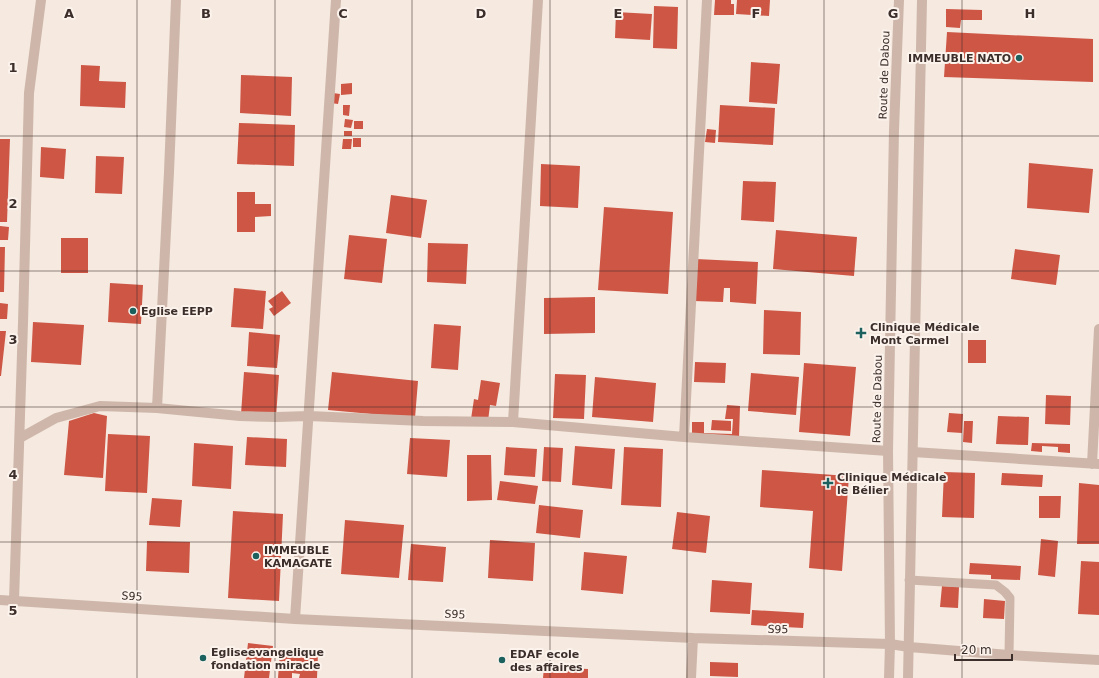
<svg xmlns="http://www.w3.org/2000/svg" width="1099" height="678" font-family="'DejaVu Sans',sans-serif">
<rect width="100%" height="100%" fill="#f5e9e0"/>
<path fill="#ce5645" d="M715,0H731V4H734V15H714Z
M737,0H770L769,16L736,14Z
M654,6L678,7L677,49L653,48Z
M946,9L982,10V20H961L960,28L946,27Z
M616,12L652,14L650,40L615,38Z
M947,32L1093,39V82L944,77Z
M751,62L780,64L777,104L749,102Z
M81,65L100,66L99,81L126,82L125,108L80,106Z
M241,75L292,77L291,116L240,113Z
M352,83V94L341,95V84Z
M333,93L340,94L338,104L331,103Z
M343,105H350L349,116L343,115Z
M720,105L775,108L773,145L718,142Z
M345,119L353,120L351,128L344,127Z
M354,121H363V129H354Z
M239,123L295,125L294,166L237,164Z
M707,129L716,130L715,143L705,142Z
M344,131H352V136H344Z
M353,138H361V147H353Z
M0,139H10L7,222H0Z
M343,139H352L351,149H342Z
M41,147L66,149L64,179L40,177Z
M96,156L124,157L122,194L95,193Z
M1029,163L1093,169L1089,213L1027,208Z
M541,164L580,166L578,208L540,206Z
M743,181L776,182L774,222L741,220Z
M237,192H255V204H271V216L255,217V232H237Z
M391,195L427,200L421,238L386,233Z
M604,207L673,212L668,294L598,290Z
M0,226L9,227L8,240H0Z
M776,230L857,237L854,276L773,269Z
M349,235L387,239L382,283L344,279Z
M61,238H88V273H61Z
M428,243L468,244L466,284L427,282Z
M0,247H5L4,292H0Z
M1015,249L1060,255L1056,285L1011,279Z
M696,259L758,262L756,304L730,302V288H724L723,302L694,301Z
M110,283L143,285L141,324L108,322Z
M234,288L266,291L263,329L231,327Z
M282,291L291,303L274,316L269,309L273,307L268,301Z
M595,297V333L544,334V298Z
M0,303L8,304L7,319H0Z
M764,310L801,312L800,355L763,354Z
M33,322L84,325L81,365L31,362Z
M434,324L461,326L458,370L431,368Z
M0,331H6L1,376H0Z
M249,332L280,335L277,368L247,366Z
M968,340H986V363H968Z
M695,362L726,363L725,383L694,382Z
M804,363L856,367L850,436L799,432Z
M244,372L279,375L276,417L241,414Z
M332,372L418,381L415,418L328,410Z
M751,373L799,377L796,415L748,411Z
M555,374L586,375L584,419L553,418Z
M595,377L656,383L653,422L592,417Z
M481,380L500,383L496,406L490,405L488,421L471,419L474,399L478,400Z
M1046,395L1071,396L1070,425L1045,424Z
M727,405L740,406L739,438L692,436V422H704V433L732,434L733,419H725Z
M94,413L107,416L103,478L64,475L69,421Z
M949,413L963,414L962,433L947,432Z
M998,416L1029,417L1028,445L996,444Z
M712,420L731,421V431L711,430Z
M964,421H973L972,443L963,442Z
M108,434L150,436L147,493L105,491Z
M247,437L287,439L286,467L245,465Z
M410,438L450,440L447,477L407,474Z
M194,443L233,446L231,489L192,486Z
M1032,443L1070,444V453L1058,452V447L1042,446V452L1031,451Z
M575,446L615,449L612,489L572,485Z
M506,447L537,449L535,477L504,475Z
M544,447L563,448L561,482L542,481Z
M624,447L663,449L661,507L621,505Z
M467,455H491L492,500L467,501Z
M762,470L849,476L842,571L809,568L813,511L760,507Z
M944,472L975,473L974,518L942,517Z
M1002,473L1043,475L1042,487L1001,485Z
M500,481L538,486L535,504L497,500Z
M1079,483L1099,485V544H1077Z
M1039,496H1061L1060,518H1039Z
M152,498L182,500L180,527L149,525Z
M539,505L583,510L580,538L536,533Z
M233,511L283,514L279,601L228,598Z
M677,512L710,516L706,553L672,549Z
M345,520L404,525L399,578L341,574Z
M1041,539L1058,541L1055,577L1038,575Z
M490,540L535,543L533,581L488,578Z
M147,541L190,542L189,573L146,571Z
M411,544L446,547L443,582L408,580Z
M584,552L627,556L623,594L581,590Z
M1081,561L1099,562V615L1078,614Z
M970,563L1021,566L1020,580L991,579V575L969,574Z
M712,580L752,583L750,614L710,612Z
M942,586L959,587L958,608L940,607Z
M984,599L1005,601L1004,619L983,618Z
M752,610L804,613L803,628L751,625Z
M248,643L273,646L269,678H244Z
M280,651L318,653L317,678H299L300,674L292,673V678H278Z
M710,662L738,663V677L710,676Z
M544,667L588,669V678H543Z"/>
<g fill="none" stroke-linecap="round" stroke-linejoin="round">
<path stroke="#ceb7aa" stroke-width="9" d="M909,580L996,585L1005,592L1010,598L1009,655"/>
<path stroke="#ceb7aa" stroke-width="10" d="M157,408L169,172L176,0
M513,422L538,0
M684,437L707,0
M20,438L56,418L100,406L157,408L240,416L277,417L309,416L423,421L513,422L684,437L888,451
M913,452L1099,464
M1092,464L1099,329
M0,600L295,619L693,638L890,644L909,647
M14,601L23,323L29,93L41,0
M295,619L336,0
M691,678L693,638"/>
<path stroke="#ceb7aa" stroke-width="10" d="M909,647L1009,655L1099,660
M889,678L890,644L888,451L894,130L899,0
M908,678L922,0"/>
</g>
<path fill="none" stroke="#3c2e2a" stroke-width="1" stroke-opacity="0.55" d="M137,0V678M275,0V678M412,0V678M550,0V678M687,0V678M824,0V678M962,0V678M0,136H1099M0,271H1099M0,407H1099M0,542H1099"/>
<g fill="#1c615d" stroke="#fcf3ed" stroke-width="1.5">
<circle cx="1019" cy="58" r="4"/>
<circle cx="133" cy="311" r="4"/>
<path d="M859 327h4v4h4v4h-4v4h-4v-4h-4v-4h4z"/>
<path d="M826 477h4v4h4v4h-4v4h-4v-4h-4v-4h4z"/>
<circle cx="256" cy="556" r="4"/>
<circle cx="203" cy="658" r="4"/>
<circle cx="502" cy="660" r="4"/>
</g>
<g text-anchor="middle" stroke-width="4" stroke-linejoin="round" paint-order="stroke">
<g font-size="11" font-weight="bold" fill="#3c2e2a" stroke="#fcf3ed" text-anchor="start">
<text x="1011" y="62" text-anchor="end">IMMEUBLE NATO</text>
<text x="141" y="315">Eglise EEPP</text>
<text x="870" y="331">Clinique Médicale<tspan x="870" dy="13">Mont Carmel</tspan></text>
<text x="837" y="481">Clinique Médicale<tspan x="837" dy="13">le Bélier</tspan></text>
<text x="264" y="554">IMMEUBLE<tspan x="264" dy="13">KAMAGATE</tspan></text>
<text x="211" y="656">Egliseevangelique<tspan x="211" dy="13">fondation miracle</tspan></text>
<text x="510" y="658">EDAF ecole<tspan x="510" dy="13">des affaires</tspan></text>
</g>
<g font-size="11" fill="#3c2e2a" stroke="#fcf3ed">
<text transform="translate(884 75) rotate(-88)" y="4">Route de Dabou</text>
<text transform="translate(877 399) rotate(-89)" y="4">Route de Dabou</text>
<text transform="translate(132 596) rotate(4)" y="4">S95</text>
<text transform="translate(455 614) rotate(3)" y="4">S95</text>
<text transform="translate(778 629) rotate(2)" y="4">S95</text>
</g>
</g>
<g font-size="13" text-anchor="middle" font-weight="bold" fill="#3c2e2a" stroke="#fcf3ed" stroke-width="4" stroke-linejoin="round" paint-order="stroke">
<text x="69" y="18">A</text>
<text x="206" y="18">B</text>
<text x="343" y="18">C</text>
<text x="481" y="18">D</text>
<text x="618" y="18">E</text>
<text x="756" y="18">F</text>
<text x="893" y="18">G</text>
<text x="1030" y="18">H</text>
<text x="13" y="72">1</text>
<text x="13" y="208">2</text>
<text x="13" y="344">3</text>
<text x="13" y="479">4</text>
<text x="13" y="615">5</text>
</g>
<path d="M955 654v6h57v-6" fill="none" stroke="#3c2e2a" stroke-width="2"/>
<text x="961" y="654" font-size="12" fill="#3c2e2a" stroke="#fcf3ed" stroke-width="3" paint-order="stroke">20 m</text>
</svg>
